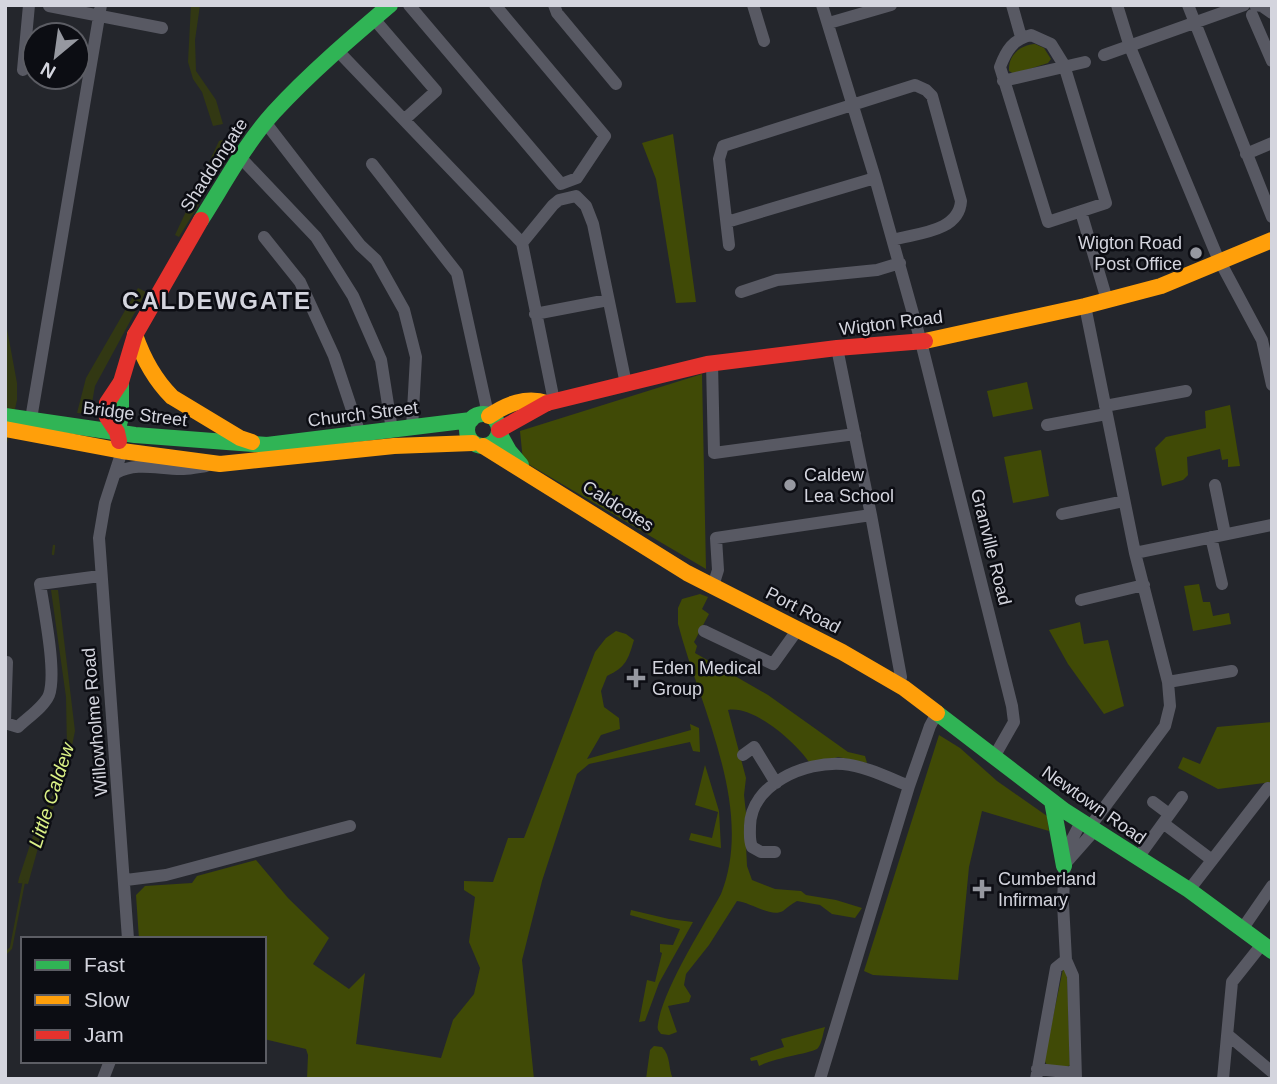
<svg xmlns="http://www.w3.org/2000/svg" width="1277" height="1084" font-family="Arial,sans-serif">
<rect width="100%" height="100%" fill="#24262c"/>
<path fill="#404a06" d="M1035,44L1044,48L1051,59L1048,63L1014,74L1009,71C1008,55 1020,45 1035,44Z
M673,134L696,302L676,303L656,179L642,143Z
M702,374L706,569L523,461L520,431Z
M1027,382L1033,409L993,417L987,391Z
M1230,405L1240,466L1228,467V459L1222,460L1220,449L1187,457L1188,475L1183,480L1162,486L1155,448L1166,437L1206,428L1205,411Z
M1041,450L1049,496L1013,503L1004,457Z
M1199,584L1203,602H1210L1213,616L1229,613L1231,624L1193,631L1184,586Z
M700,594L708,597L702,609L709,614L694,642L697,646L695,653L768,695L848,752L865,756L867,763L838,757L811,765C798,744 754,705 728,710L746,778L744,795L748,832L746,846L747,866L752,880L775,889L801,891L806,895L836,900L862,908L855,918L832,914L820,905L797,901C791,904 787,908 783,911C771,918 750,902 737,901L709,945L686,974L684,985L691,996L689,1002L668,1006L677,1032L669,1035L661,1034C658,1030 657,1030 658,1024C663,989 703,927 721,894C755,808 700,708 678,624V608L682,599Z
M1080,622L1084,644L1108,640L1124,706L1104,714L1068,664L1049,630Z
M616,631L626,634L634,640C628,660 626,667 607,676L601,691L604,707L619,718L620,729L601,735L587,759L691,730L690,724L699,728L700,752L693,751L690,742L589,764L577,774L542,881L522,960L534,1079H307L308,1055L306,1049L264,1039V939H139L136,895L145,886L192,883L197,876L256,860L288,898L329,938L313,964L349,989L365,973L356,1044L441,1058L453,1020L474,994L480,968L469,942L475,897L464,890V881L493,882L508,838H524L595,652L606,638Z
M1272,722V782L1218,789L1178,768L1183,757L1200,764L1217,727Z
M939,735L960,748L997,781L1047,816L1049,831L982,811L969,867L958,980L873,975L864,971Z
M705,765L719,811L721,848L689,840L691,833L712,838L718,812L695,805Z
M631,910L669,919L693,922L659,983L645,1021L639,1022L647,980L655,982L662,953L660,952V944L673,945L680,929L630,915Z
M1063,969H1067L1070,1065L1067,1067L1047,1065L1044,1060Z
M825,1027C823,1033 822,1043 818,1048C814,1053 773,1058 759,1066L757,1060L751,1061L750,1058L784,1047L781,1039Z
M654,1046L662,1047C671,1056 668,1068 673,1079H646L650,1050Z"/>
<path fill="#323813" d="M191,5H200L195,40L196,71L216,100L223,124L213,126L202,92L193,79L188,62Z
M229,138L228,145L198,206L179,237L175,235L219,141Z
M138,288L146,292L95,386L90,414L77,413L86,378Z
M5,318L17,383V400L5,452Z
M51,590H58L75,731L66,775L56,802L43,830L28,884L18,883L19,878L36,827L56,789L67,748L66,697Z"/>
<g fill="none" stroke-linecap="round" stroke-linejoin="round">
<path stroke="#323813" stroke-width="2.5" d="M53,554L54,546
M5,954L11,948L24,881"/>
<path stroke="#585963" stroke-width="12" d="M409,5L561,184L577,178L605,136L495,5
M554,5L557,13L616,84
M753,5L764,41
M822,5L875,178L921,342L1012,706L1014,722L994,757
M1012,5L1021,37
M1117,5L1130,47L1217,256L1262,340L1272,385
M1188,5L1272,217
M1255,5L1262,6L1272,13
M49,6L162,28
M1252,15L1272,61
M374,19L436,91L405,119
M829,23L891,5
M1031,35L1051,44L1064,65L1106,203L1048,222L1000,67C1006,51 1013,39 1031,35Z
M337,50L522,243
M1104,55L1244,5
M23,70L29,5
M1003,81L1085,62
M265,122L360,245L376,260L404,310L416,357L412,428
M1246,154L1272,143
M240,157L316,237L353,296L381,360L392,430
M372,164L457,273L486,405L484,415
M1081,212L1107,300
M727,222L875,178
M264,237L300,282L334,356L360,434
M522,243L553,205L559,200L576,196L586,206L593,224L626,384
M522,243L554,401
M729,245L719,159L723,146L915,85L926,90L932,96L961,201C959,232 917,233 893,240
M741,292L777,280L877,270L900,263
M1085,306L1135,553L1168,682L1170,706L1165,726L1089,828
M535,314L608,300
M837,348L871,515L901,677L899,685
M712,363L714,453L855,434
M1105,406L1186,391
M31,419L101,5
M1047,425L1106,414
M122,451L105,503L99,538L128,939
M116,473C138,461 160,470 184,469C191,469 199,467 206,466
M1215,485L1225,534
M1062,514L1124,501
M1211,537L1222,584
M1135,553L1272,525
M713,586L718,570L716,538L871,515
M1081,600L1144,585
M704,631L773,664L798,629
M1168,682L1232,671
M5,721L7,662
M5,723L18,727C27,718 44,707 49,695C57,673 44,610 40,584L100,576
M743,755L754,747L776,783
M1153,802L1169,814
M1163,823L1212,860
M775,852H761L752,847C749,840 750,834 750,826C751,784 805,761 843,764C865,766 889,778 909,786
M1137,859L1182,797
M1064,865L1094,831
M126,880L166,875L350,826
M1189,890L1268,788
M1243,928L1272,886
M1228,1035L1272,1072
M1037,1069L1075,1073
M103,1079L110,1061
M820,1079L909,786L930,726L937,713
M1036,1079L1056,968L1066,960
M1076,1079L1073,976L1066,960L1063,903L1065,853L1081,822
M1223,1079L1232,982L1263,943"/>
<path stroke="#30b455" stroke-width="16" d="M201,220C224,184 245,144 274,112C310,73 350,39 390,5
M467 430a16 16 0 1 1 32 0a16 16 0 1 1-32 0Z
M5,416L135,435L267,445L471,420
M117,432L121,417V382
M499,433L509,451L521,465
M937,713L1065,811L1189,890L1272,951
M1052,801L1064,866"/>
<path stroke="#ff9f0a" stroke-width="16" d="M135,335C143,358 155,380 172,397L240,438L252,442
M925,341L1085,306L1161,286L1272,240
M489,416C507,404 526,396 547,403
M5,429L122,451L220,464L394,446L473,443
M483,446L687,573L842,652L904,688L937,713"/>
<path stroke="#e5322d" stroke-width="16" d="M499,430L547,403L707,364L837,348L925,341
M119,441L117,432L107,417V403L121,382L135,335L201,220"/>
</g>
<g fill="#9698a0" stroke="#0c0d13" stroke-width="2.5">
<circle cx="1196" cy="253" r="7"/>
<circle cx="790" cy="485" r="7"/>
<path d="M632.5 667.5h7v7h7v7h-7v7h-7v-7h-7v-7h7z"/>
<path d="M978.5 878.5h7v7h7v7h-7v7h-7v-7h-7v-7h7z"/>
</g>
<g text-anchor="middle" stroke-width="5" stroke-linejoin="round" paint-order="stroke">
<g font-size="18" fill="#d4d5de" stroke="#0c0d13">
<text transform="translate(214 165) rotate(-57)" y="6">Shaddongate</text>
<text transform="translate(891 323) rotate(-7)" y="6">Wigton Road</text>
<text transform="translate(135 414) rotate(7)" y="6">Bridge Street</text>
<text transform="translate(363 414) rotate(-7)" y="6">Church Street</text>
<text transform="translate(618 506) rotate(32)" y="6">Caldcotes</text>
<text transform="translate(991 547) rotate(76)" y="6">Granville Road</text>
<text transform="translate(803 610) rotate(27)" y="6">Port Road</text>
<text transform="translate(95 722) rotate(-95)" y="6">Willowholme Road</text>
<text transform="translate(1094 805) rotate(35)" y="6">Newtown Road</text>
</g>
<g font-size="18" fill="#d4d5de" stroke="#0c0d13" text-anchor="start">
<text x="1182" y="249" text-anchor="end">Wigton Road<tspan x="1182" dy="21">Post Office</tspan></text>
<text x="804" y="481">Caldew<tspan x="804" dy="21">Lea School</tspan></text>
<text x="652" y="674">Eden Medical<tspan x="652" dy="21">Group</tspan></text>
<text x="998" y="885">Cumberland<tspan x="998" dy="21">Infirmary</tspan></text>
</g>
<g font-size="19" font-style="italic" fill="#dbf186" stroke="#0c0d13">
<text transform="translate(51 795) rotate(-72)" y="7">Little Caldew</text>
</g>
<g font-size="24" font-weight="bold" letter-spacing="2" fill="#d4d5de" stroke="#0c0d13">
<text x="217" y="309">CALDEWGATE</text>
</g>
</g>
<rect width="1277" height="1084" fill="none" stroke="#d4d5de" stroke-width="14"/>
<rect x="21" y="937" width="245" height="126" fill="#0c0d13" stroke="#5c5d64" stroke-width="2"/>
<rect x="35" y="960" width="35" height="10" fill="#30b455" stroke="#5c5d64" stroke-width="2"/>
<text x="84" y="972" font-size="21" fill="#d4d5de">Fast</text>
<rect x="35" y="995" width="35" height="10" fill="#ff9f0a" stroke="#5c5d64" stroke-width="2"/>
<text x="84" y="1007" font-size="21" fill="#d4d5de">Slow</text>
<rect x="35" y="1030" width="35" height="10" fill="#e5322d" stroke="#5c5d64" stroke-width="2"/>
<text x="84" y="1042" font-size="21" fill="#d4d5de">Jam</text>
<g transform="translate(56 56) rotate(209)"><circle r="33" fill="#0c0d13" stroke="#5c5d64" stroke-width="2"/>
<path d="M0-5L12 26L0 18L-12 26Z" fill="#9698a0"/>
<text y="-10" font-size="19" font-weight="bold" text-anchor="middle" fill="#d4d5de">N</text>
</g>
</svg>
